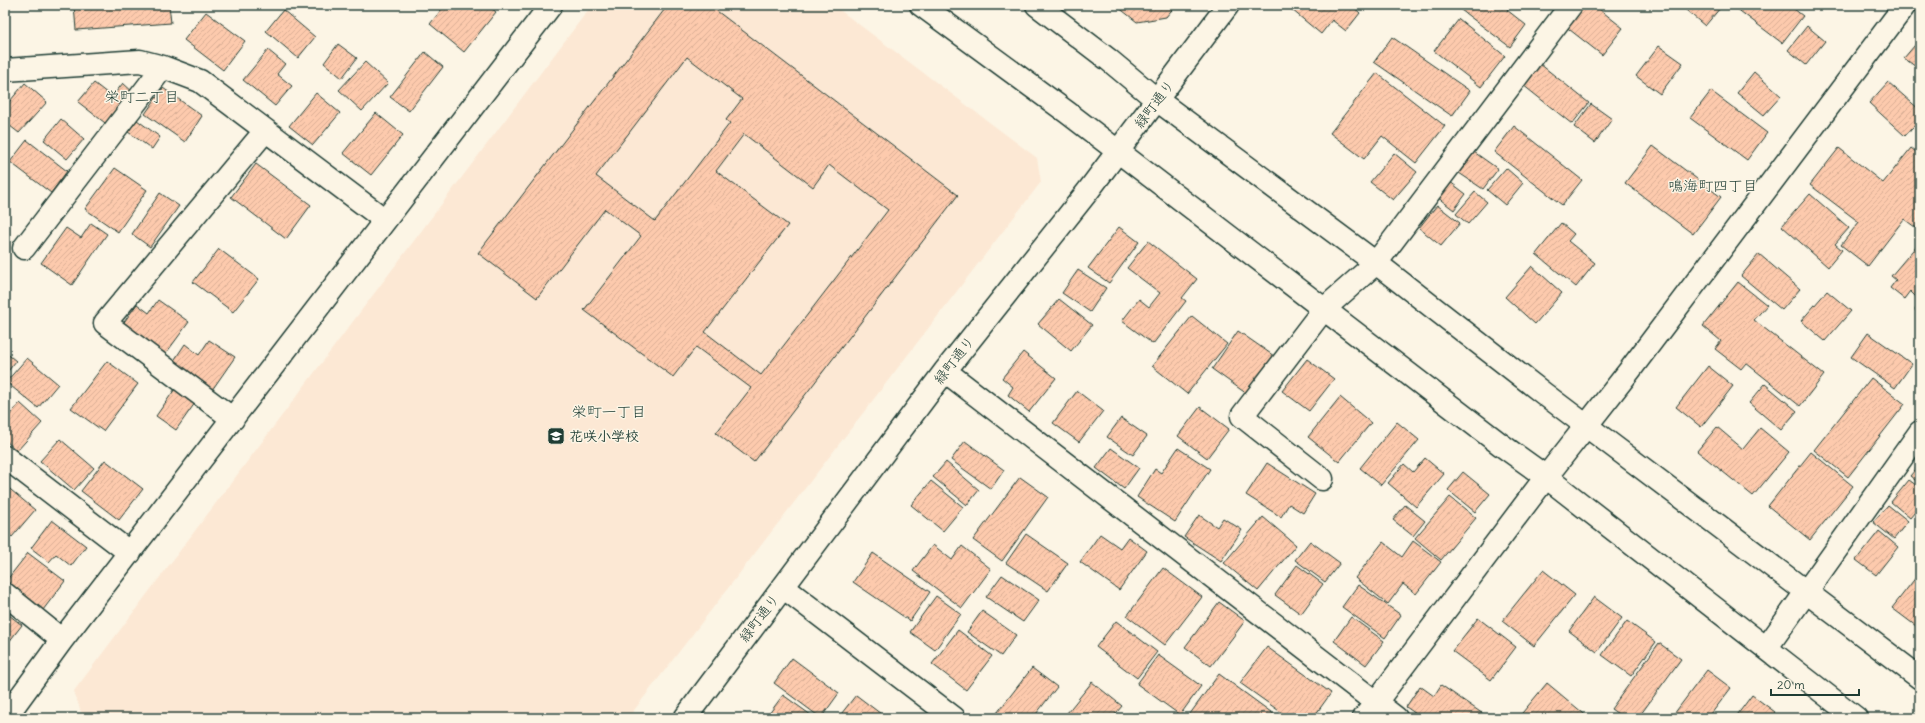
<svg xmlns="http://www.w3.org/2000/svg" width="1925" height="723" font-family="Delius,'Klee One',sans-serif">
<defs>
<pattern id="building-hatch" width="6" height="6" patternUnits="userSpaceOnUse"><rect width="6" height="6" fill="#fdcaad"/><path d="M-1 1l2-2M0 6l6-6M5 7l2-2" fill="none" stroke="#d8ae95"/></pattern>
</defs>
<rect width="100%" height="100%" fill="#fcf5e5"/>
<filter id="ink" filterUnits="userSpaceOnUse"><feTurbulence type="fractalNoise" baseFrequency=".025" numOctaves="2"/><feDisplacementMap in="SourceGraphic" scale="8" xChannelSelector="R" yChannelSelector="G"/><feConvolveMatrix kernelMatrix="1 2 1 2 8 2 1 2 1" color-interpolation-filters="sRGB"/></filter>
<g filter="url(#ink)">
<path fill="#fce8d4" d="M592,5H833L1037,158L1041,182L628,718H83L74,691Z"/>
<path fill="url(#building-hatch)" stroke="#1f3d34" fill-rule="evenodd" d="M74,5H169L171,23L76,30Z
M445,5H488L496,12L464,52L430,24Z
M668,5H709L958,195L754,462L716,433L751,388L696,347L673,377L584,310L641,236L605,209L537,298L478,253ZM687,57L742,99L726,120L730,123L655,221L596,176ZM744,134L813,187L829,165L888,210L761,375L705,332L788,225L716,171Z
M1119,5H1176L1166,17L1137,22L1118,7Z
M1286,5H1351L1360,13L1346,31L1332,20L1321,34Z
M1397,5H1407L1404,9Z
M1465,5H1511L1507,10L1526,25L1510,47L1461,10Z
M1530,5H1540L1536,10Z
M1581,5H1594L1623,28L1602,55L1565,26Z
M1680,5H1718L1721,7L1705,26Z
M1732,5H1789L1803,16L1782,43Z
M283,10L315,37L298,58L266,31Z
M206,12L245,41L223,70L184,40Z
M1459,19L1505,56L1481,87L1434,51Z
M1807,26L1825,41L1806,65L1788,50Z
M1392,37L1470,91L1452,116L1374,62Z
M1920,39V70L1904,58Z
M338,44L357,58L342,78L324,63Z
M1659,46L1683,63L1660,94L1636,76Z
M268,50L285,64L277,74L292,86L275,106L243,80Z
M425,52L443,67L409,111L390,97Z
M365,62L388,83L362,111L339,90Z
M1540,64L1589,103L1572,124L1523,85Z
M1754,72L1781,96L1764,115L1737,93Z
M1377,73L1445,126L1416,163L1382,136L1364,159L1330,133Z
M1888,82L1920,110V119L1905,136L1869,103Z
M25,83L47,102L19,133L5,122V107Z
M94,83L112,97L123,83L135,94L109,126L78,102Z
M163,88L202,116L185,142L145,114Z
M1711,91L1767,133L1747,160L1690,118Z
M316,93L340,113L313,145L289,126Z
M1591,104L1612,119L1595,143L1574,127Z
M376,113L403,135L371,175L343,153Z
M61,119L84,139L67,159L44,140Z
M137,120L160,137L152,149L128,132Z
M1514,126L1582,180L1562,205L1494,152Z
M27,140L67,171L51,193L10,162Z
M1653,146L1721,197L1693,234L1625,183Z
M1839,148L1883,183L1911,148L1920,155V229L1919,230L1904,219L1868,266L1841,245L1859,222L1810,185Z
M1474,152L1498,169L1483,189L1459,173Z
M1394,153L1417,172L1393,200L1370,182Z
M256,164L311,205L286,239L231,197Z
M115,168L147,190L118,232L85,209Z
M1506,168L1523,183L1505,205L1487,190Z
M1445,178L1466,194L1454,210L1433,194Z
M1475,192L1487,202L1468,224L1456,214Z
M160,193L179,206L150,247L132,234Z
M1810,194L1849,228L1835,244L1842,250L1828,267L1782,226Z
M1437,205L1460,223L1441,246L1419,228Z
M91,223L107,234L72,285L41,263L66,228L81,238Z
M1561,223L1574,234L1568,241L1595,263L1576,287L1536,254Z
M1119,227L1139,242L1109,283L1088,268Z
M1148,241L1197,279L1182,298L1186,301L1153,344L1122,321L1139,299L1149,307L1160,293L1127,268Z
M1918,244L1920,246V292L1916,297L1910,291L1904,299L1890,288L1896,280L1891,276Z
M219,249L259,279L233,312L193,282Z
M1759,254L1800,289L1782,310L1741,276Z
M1532,266L1562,293L1535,324L1505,297Z
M1078,270L1106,288L1090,312L1062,293Z
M1738,282L1767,305L1754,320L1824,375L1800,406L1746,363L1741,369L1715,349L1721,341L1703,326Z
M1827,291L1851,311L1825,341L1801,321Z
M1059,299L1092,325L1071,351L1038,324Z
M158,300L189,322L164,356L122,325L137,304L149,313Z
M1920,303V314L1915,310Z
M1192,316L1227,344L1187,394L1152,366Z
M1238,331L1274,356L1247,394L1212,369Z
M1868,333L1912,364L1895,388L1851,357Z
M209,340L235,357L212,390L173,362L185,344L199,355Z
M5,352L16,361L5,375Z
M1023,352L1056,378L1029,412L1008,395L1013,387L1002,378Z
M27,358L58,384L38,408L6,382Z
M1307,359L1334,379L1309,411L1282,391Z
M107,361L138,384L103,431L71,408Z
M1708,366L1733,386L1701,427L1676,407Z
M1871,378L1905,404L1848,477L1814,450Z
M1765,384L1797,411L1781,430L1749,403Z
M175,389L195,403L176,430L156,416Z
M1077,391L1103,411L1079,442L1053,423Z
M1340,397L1371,423L1339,462L1308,437Z
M20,403L42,423L17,451L5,440V420Z
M1200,407L1229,429L1207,458L1178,436Z
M1121,418L1147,436L1133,455L1107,437Z
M1397,422L1419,440L1381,485L1360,468Z
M1717,427L1743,449L1760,428L1789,452L1753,496L1697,451Z
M60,439L94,468L74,490L40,461Z
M965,441L1004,470L991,489L951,460Z
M1111,448L1139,468L1124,489L1096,468Z
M1178,448L1210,469L1175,522L1137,497L1155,469L1161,473Z
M1811,452L1853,486L1810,540L1768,506Z
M1425,458L1444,474L1416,507L1388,483L1404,464L1413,472Z
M105,460L143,489L119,520L81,491Z
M946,462L979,490L967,505L933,477Z
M1267,463L1315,494L1303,513L1289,504L1281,517L1246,495Z
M1920,464V484L1910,476Z
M1463,472L1490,494L1475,512L1448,490Z
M1020,477L1048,497L1002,561L973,540Z
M1909,480L1920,488V506L1910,518L1891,502Z
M931,481L963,507L943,531L911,505Z
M5,485L35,510L12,537L5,531Z
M1450,497L1476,518L1441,560L1415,538Z
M1405,505L1425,521L1413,536L1393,520Z
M1888,505L1908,521L1894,539L1873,522Z
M1199,515L1217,527L1223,518L1242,530L1221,561L1184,537Z
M1263,517L1296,545L1258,591L1224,563Z
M52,520L86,546L71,566L56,554L49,562L31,548Z
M1879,531L1898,547L1876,575L1856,560Z
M1026,534L1068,563L1048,591L1006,563Z
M1100,534L1120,548L1128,537L1147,551L1119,590L1080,562Z
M1310,541L1340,563L1325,582L1295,560Z
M1413,541L1441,562L1416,594L1403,584L1388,604L1355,578L1383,542L1402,557Z
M933,545L952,560L962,546L991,569L962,608L913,571Z
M28,553L65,581L43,610L6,581Z
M873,553L930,592L910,621L853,582Z
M1297,565L1323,584L1301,614L1275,595Z
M1163,568L1202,597L1165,645L1127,616Z
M1543,570L1575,595L1534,646L1502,621Z
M1002,575L1039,600L1023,622L986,597Z
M1917,576L1920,578V629L1892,608Z
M1358,585L1401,615L1385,638L1342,607Z
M936,596L961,614L935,650L910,632Z
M1594,597L1622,618L1597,652L1569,631Z
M1219,602L1245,621L1211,666L1185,647Z
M982,611L1016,635L1001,656L967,632Z
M5,612L22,625L5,647Z
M1351,617L1384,641L1366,665L1334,641Z
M1478,618L1516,647L1491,680L1452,651Z
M1116,621L1157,652L1137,678L1096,647Z
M1627,621L1656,642L1631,676L1602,655Z
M958,630L992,656L966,690L932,664Z
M1659,643L1681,659L1638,718H1624L1611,709Z
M1267,647L1331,693L1313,718H1289L1240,683Z
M1158,655L1201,686L1180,715L1137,684Z
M792,658L839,693L821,718L774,683Z
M1032,668L1057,687L1033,718H1004L997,713Z
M1707,670L1731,688L1708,718H1680L1674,714Z
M1219,674L1279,718H1187Z
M1092,682L1122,706L1112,718H1063Z
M1547,683L1589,718H1518Z
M1441,685L1486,716L1485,718H1422L1406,707L1420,686L1434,696Z
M783,695L815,718H766Z
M856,695L885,717L884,718H838Z
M1752,695L1775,712L1771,718H1735Z"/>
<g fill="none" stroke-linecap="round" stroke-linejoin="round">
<defs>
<path id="minor" d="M921,5L1068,113L1500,444L1546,477L1856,718
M1037,5L1109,60L1157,100L1376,263L1543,393L1920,678
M5,70L140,61L163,67L200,81L385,220
M24,248L163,67
M945,371L1396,718
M233,419L105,323L265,131
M5,457L130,553
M1322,479L1242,416L1323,310L1376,263L1571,5
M783,587L954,718
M5,594L62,640
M1767,647L1920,432
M5,718L62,640L551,5
M685,718L945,371L1088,191L1228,5
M1364,718L1546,477L1630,370L1905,5"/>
</defs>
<use href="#minor" stroke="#1f3d34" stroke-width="25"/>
<use href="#minor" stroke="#fcf5e5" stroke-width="22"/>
</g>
</g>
<defs>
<symbol id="school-square" viewBox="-11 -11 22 22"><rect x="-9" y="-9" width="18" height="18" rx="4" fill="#1f3d34" stroke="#fcf5e5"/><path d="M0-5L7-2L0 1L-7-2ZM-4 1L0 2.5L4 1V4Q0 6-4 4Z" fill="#fff"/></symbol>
</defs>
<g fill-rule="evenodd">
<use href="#school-square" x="546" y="426" width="20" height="20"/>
</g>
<g text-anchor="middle" stroke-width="3" stroke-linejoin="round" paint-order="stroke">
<g font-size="14" fill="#1f3d34" stroke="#fcf5e5">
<text transform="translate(1154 104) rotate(-53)" y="5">緑町通り</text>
<text transform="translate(954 360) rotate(-52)" y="5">緑町通り</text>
<text transform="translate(759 618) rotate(-53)" y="5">緑町通り</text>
</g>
<g font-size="14" font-weight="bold" fill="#1f3d34" stroke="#fcf5e5" text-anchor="start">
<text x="569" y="441">花咲小学校</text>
</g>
<g font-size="15" fill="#1f3d34" stroke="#fcf5e5">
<text x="142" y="102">栄町二丁目</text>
<text x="1713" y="191">鳴海町四丁目</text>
<text x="609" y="417">栄町一丁目</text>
</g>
</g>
<rect width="1925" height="723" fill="none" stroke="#fcf5e5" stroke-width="20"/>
<rect x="10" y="10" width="1905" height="703" fill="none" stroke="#1f3d34" stroke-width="1.5" filter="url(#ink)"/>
<path d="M1771 689v6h88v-6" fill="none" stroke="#1f3d34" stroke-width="2"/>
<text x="1777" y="689" font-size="12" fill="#1f3d34" stroke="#fcf5e5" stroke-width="3" paint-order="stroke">20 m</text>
</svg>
